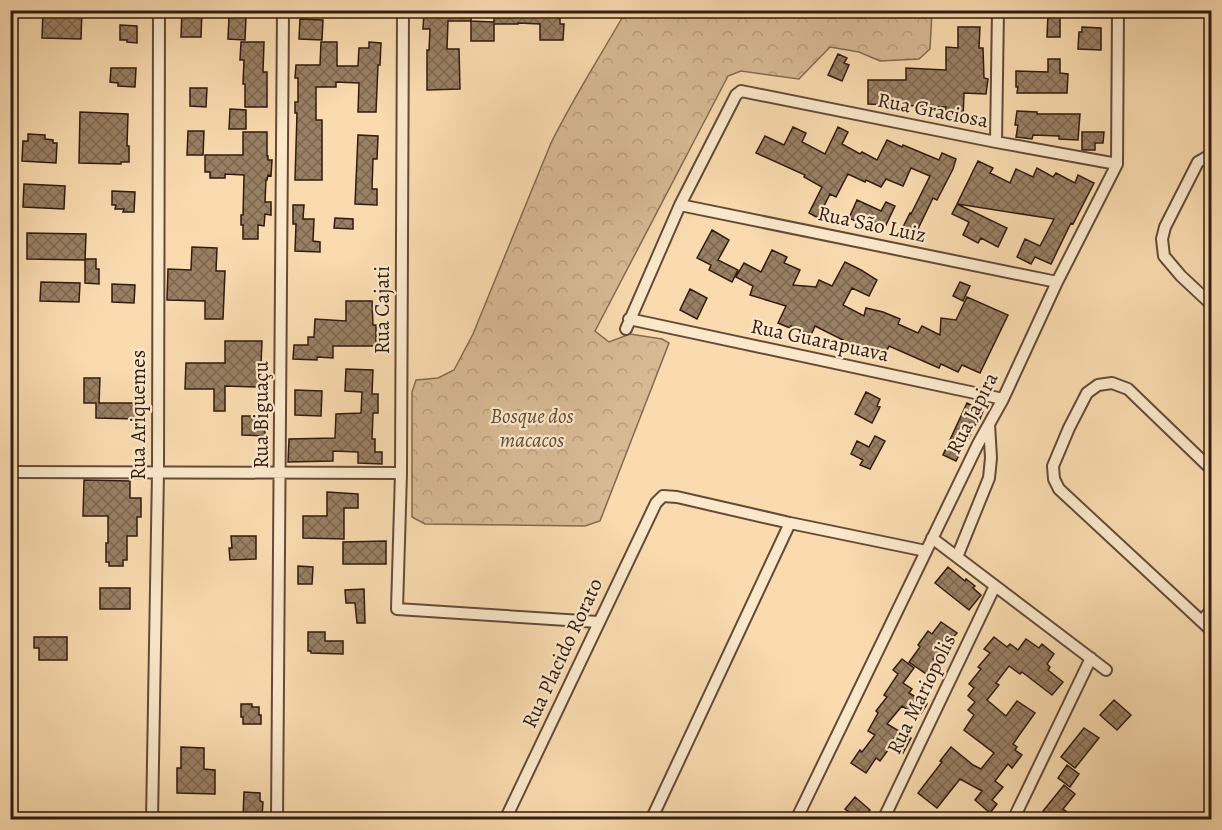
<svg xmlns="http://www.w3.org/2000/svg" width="1222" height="830" font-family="Alegreya,serif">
<defs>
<pattern id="forest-crowns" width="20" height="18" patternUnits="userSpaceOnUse" patternTransform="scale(1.5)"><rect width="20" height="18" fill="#d7ba94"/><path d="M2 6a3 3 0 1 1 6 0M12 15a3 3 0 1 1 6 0" fill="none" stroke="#b99f7f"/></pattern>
<pattern id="building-cross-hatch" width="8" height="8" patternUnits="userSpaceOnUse" patternTransform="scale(1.5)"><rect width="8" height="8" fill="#997f63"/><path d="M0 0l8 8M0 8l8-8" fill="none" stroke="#7d6750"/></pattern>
</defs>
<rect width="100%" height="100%" fill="#f9dbaf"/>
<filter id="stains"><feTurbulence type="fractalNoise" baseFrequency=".00333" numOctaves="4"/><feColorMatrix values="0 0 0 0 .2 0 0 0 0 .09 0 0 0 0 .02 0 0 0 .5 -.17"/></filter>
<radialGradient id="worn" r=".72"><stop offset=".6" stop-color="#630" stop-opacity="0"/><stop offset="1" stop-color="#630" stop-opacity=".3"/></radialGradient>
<path fill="url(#forest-crowns)" stroke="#846a52" stroke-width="1.5" d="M626,11H932L930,49L919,59L880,61L859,52L830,47L799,79L741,71L728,76L595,331L609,342L630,334L662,339L669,343L600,521L585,526L425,524L412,517V392L416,380L438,378L454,370L473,334L551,143C573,98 601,55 626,11Z"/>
<path fill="url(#building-cross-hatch)" stroke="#321b11" stroke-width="1.5" d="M43,10H82L81,39L42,38Z
M182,10H202L201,37H181Z
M448,10H471V21H448L447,49H459L460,89L427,90V50H429L430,29H423L424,12L448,13Z
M494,10H560V24H564L563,40H540V24L518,23V24H494V41H471V21L494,22Z
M1048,14H1060V37H1047Z
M229,16L246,17L245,40L228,39Z
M300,19L323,20L322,40L299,39Z
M120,25L137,26V43L127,42V40H120Z
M958,27H980L979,48H983L984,78L988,79L986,94L964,93L963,118H945L946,107L868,104V80H906V68L946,70V47L958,48Z
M1082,27L1101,28V50L1078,49L1079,32H1082Z
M241,42H264L263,72H267V107H245V84H243L244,60H240Z
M321,42H337V66H358L359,48H369V42L381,43L380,65H378L376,112H358L359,83L336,82V87H316V120H322V180H295L297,113H295V102H298V78H295L296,65H320Z
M838,54L847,58L844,63L849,65L842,81L828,75Z
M1048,59H1060V73L1068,74L1067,93H1017L1018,87H1016V71L1048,72Z
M111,68H136L135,87L118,86V83L110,82Z
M190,88H207L206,107L190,106Z
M230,109L246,110V129H229Z
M1017,111L1037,112V114H1080L1078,140L1059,139V136L1033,135L1032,139L1016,137L1018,125H1015Z
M80,112L128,114L127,146H129V162H121V164L79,163Z
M793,127L806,133L802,142L825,154L838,127L848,132L842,144L860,154L862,152L877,160L887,140L902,147L903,145L939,160L942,153L956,159L953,169L937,200L933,198L915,235L902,229L910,213L911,214L930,176L911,168L903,186L886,179L881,187L866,180L865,182L848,174L836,197L830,194L818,218L809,213L822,187L804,177L805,175L756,153L765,136L784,145Z
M188,131H204L203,155H187Z
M243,132H267V156H268V160H272L271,176L268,175L267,180H266L265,202H271V215L265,214L264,226L258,225V239H243V225H241V215H243L244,175L225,174V178H210V172H205V155H243Z
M1082,132H1104L1103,143H1095V150H1082Z
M28,134L45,135V139L53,140V143H57L56,163L22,161L23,141H28Z
M358,135L378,136L377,159H373L372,189H377V205L355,204Z
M978,161L993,168L990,173L1010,183L1016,169L1033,177L1037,168L1053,177L1056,173L1075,183L1078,175L1094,183L1073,224L1071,223L1051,264L1035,257L1031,264L1017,257L1025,239L1040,246L1054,219L957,204Z
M24,184L65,186L64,209L23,207Z
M112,191L135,192L134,212H123L124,209H115L116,205H112Z
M857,200L881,211L886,202L895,206L885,227L867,219L864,225L849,218Z
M957,204L1007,228L998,247L981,238L978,243L963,235L969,222L952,214Z
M293,205H304L303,219H314L313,241L320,242V252L295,251L296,224H293Z
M335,218L353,219V229L334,228Z
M712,230L729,240L718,260L738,270L732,282L709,270L711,265L697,258Z
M27,233L86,234L85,260L27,259Z
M192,247L217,248L216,271H225L223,319H205V301L167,300L168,269L191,270Z
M772,250L787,257L784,263L800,270L793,285L816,287L819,280L832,286L845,262L861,270L877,280L869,296L852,288L843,305L864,316L866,308L883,312L900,319L898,324L918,333L922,326L940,335L941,318L956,320L967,297L1008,315L980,373L962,365L958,372L941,364L939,368L889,346L884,357L866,348L863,354L849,348L851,344L815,326L811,335L791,326L790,328L778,323L786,306L750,295L753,286L736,277L744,263L761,272Z
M85,259H96V269H99V284L85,283Z
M41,282L80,283L79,302L40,301Z
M960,282L970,286L963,301L953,296Z
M112,284L135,285L134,303L112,302Z
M690,289L707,298L697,319L680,310Z
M346,301H372L373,325H376V346H333V358L317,357V360L293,359L294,345H308V337H314L315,319L346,321Z
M225,341H262L260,387L225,386V411H214V389H185L186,363H225Z
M346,369L373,370L372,394H378V413H373L372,439H375V452H382V464L358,463V452L333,451V461L288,462L289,439L335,438L336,414L361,413L362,392L345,391Z
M84,378H100L99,403H138L137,419L96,418V403H84Z
M295,390L322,391L321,416L295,415Z
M866,392L880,399L877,406L880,407L872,423L855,414Z
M967,403L983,411L978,424L976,423L969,438L968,437L956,461L943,455Z
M242,416H265V436L242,435Z
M875,436L885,441L870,469L860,465L863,460L851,454L857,441L869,447Z
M84,480L130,481V498H141V517H137V536H127V560H123V566H109V562H106V543H108V516H83Z
M327,492L358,494V508H344V539L303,538V516H327Z
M231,536H256V559L230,560L229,548H232Z
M386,541V564H343V542Z
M298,566L313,567L312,584H298Z
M948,567L965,581L966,579L975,586L973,588L981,595L969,610L935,583Z
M100,588H130V609H100Z
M364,589L365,623H357L355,603H346L345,590Z
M941,622L957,633L948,644L945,642L933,659L939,662L929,676L909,662L920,647L918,645L928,631L932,634Z
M308,632H325V641H343V654L311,653V651H308Z
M34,637H67V660H39V648H34Z
M994,637L1007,647L1010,644L1018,650L1026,639L1039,648L1042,644L1054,654L1047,664L1050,667L1048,670L1063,682L1052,695L1022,672L1020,674L1009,666L996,683L999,685L987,700L1006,716L1017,701L1035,713L1013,744L1017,747L1015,750L1022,755L1012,768L1008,764L995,781L1003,787L992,800L997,804L990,813L975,800L982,791L960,779L937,808L918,793L942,762L940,761L951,747L973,765L981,769L994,753L964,730L974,715L968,710L975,702L968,696L974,688L969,684L981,669L978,667L990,653L984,649Z
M902,659L914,668L903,683L912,689L909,693L927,704L919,717L902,706L887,724L911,738L903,753L891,746L880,761L876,758L866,773L851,763L860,750L862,752L875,735L868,731L878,713L876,711L887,697L884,695L898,674L893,670Z
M1114,700L1131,715L1117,730L1100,715Z
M241,704H252V707H259V715H261V724H243V717H241Z
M1084,728L1099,738L1075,768L1061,757Z
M181,747L204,748V769L215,770V794L177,793V768H181Z
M1067,765L1079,774L1070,787L1058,778Z
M1064,785L1075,794L1063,809L1077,819H1054L1043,811Z
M244,792L260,793V801L263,802L262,817H243Z
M855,797L870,810L863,819H859L845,809Z"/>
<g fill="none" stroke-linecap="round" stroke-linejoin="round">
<defs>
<path id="street" d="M403,10L401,473L397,609L598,622
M996,142L998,10
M1212,154L1198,162L1165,227L1162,239L1164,256L1181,276L1212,305
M680,205L1057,282
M629,319L1003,399
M626,329L680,205L736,95L741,91L996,142L1117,164
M1212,470L1128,389L1112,383L1098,385L1087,393L1069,428L1053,466L1054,479L1059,489L1212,631
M10,472L401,473
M932,538L1106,670
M957,557L989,478L991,458L989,424
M1201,621L1212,610
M152,820L158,472L159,10
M277,820L283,10
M505,820L656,503L663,496L677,497L790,523L926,551
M651,820L790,523
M796,820L978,444L1003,399L1057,282L1117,164L1118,10
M883,820L995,586
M1013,820L1091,658"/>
</defs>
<use href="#street" stroke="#644b38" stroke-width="14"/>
<use href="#street" stroke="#fbe8cb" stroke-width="10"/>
</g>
<g text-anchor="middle" stroke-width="4.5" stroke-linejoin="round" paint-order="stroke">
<g font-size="21" fill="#321b11" stroke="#fbe8cb">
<text transform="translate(933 110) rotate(11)" y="7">Rua Graciosa</text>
<text transform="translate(872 224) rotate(12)" y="7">Rua São Luiz</text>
<text transform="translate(382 310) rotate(-90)" y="7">Rua Cajati</text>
<text transform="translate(820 340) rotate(12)" y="7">Rua Guarapuava</text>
<text transform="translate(972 413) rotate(-63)" y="7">Rua Japira</text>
<text transform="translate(138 415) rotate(-90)" y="7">Rua Ariquemes</text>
<text transform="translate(261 415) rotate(-90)" y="7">Rua Biguaçu</text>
<text transform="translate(562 653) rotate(-65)" y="7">Rua Placido Rorato</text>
<text transform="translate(921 694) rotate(-64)" y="7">Rua Mariopolis</text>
</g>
<g font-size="21" font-style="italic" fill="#644b38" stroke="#fbe8cb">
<text x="532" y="423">Bosque dos<tspan x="532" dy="24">macacos</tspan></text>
</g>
</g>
<rect width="1222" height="830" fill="none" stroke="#f9dbaf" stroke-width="36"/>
<rect x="12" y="12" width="1198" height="806" fill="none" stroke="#321b11" stroke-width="3"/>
<rect x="18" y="18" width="1186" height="794" fill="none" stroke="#321b11" stroke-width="1.5"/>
<rect width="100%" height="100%" filter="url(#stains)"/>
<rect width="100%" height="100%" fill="url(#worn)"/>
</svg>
